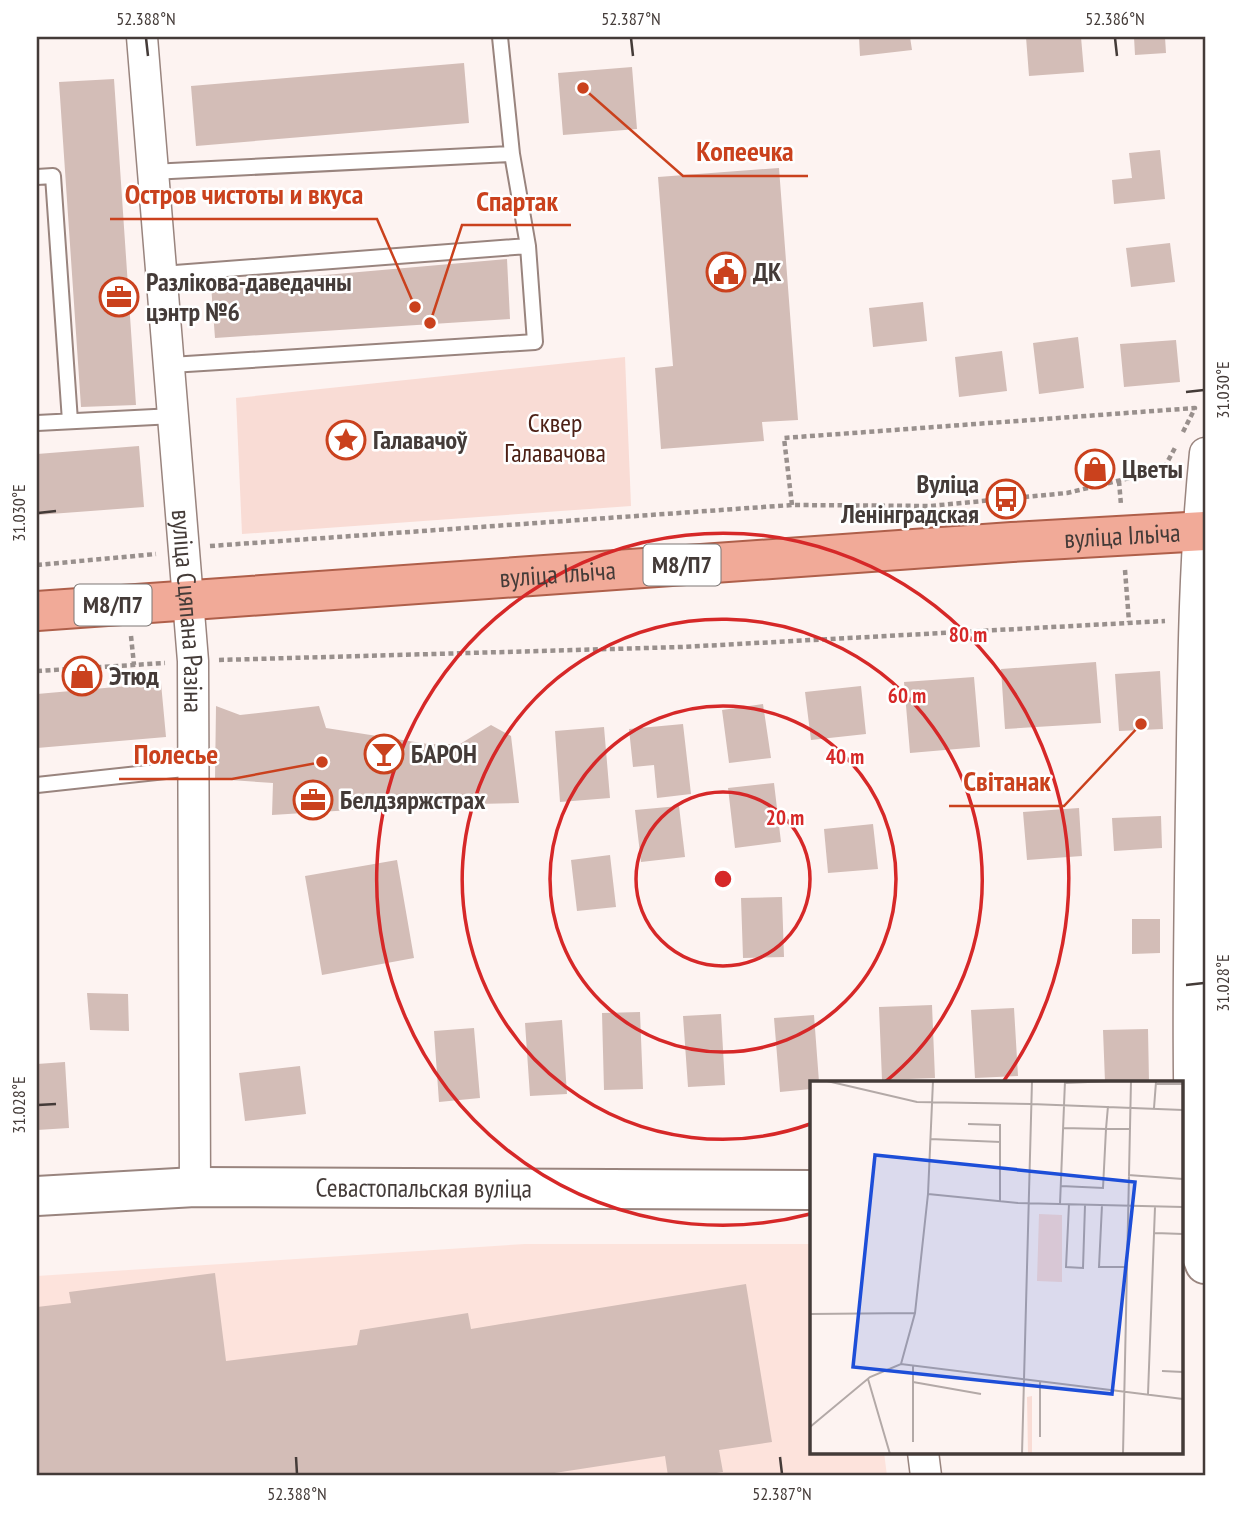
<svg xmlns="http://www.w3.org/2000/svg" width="1242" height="1513" font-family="'PT Sans Narrow',sans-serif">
<rect width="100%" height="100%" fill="#fdf3f1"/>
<path fill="#fde3dc" d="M525,1244H811V1452H884L887,1476H37V1276Z"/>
<path fill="#f9dcd5" d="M625,357L631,506L242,534L236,398Z"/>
<path fill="#d3bdb7" d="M859,37H910L912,50L860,56Z
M1026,37H1081L1084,72L1029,76Z
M1134,37H1165L1166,53L1135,55Z
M464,63L469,123L196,146L191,86Z
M632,67L637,129L563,135L558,73Z
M114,79L136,405L81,407L59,82Z
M1160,150L1165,199L1114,204L1112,180L1132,178L1129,153Z
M779,168L798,420L762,422L764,441L661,449L655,368L673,366L658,177Z
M1170,243L1175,282L1131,287L1126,248Z
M507,259L510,319L215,338L211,285Z
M923,302L927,341L873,347L869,308Z
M1078,337L1084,388L1039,394L1033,343Z
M1176,340L1180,382L1124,387L1120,344Z
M1002,351L1007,391L959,397L955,357Z
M139,446L144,507L37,515V454Z
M1096,662L1101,723L1005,729L1001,669Z
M1160,671L1163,729L1119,731L1115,674Z
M974,677L980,747L910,753L904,682Z
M161,683L166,737L37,748V694Z
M861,686L866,734L811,740L805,692Z
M763,704L771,758L729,763L722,710Z
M216,706L240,715L319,706L326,728L428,744H460L491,725L511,736L519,803L431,805L272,815L273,783L215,779Z
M683,724L691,794L657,798L654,765L633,767L629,729Z
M604,727L610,798L560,802L555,731Z
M774,783L781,842L735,848L728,788Z
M679,806L685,857L641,862L635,810Z
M1079,808L1082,856L1027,860L1023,812Z
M1161,816L1162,848L1114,851L1112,818Z
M873,824L878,869L828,873L824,829Z
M610,855L616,907L577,911L571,860Z
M397,860L414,958L322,975L305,876Z
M782,897L784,957L743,958L741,898Z
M1132,919H1160V953L1132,954Z
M87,993L128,994L129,1031L90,1030Z
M932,1005L935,1078L882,1080L879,1007Z
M1014,1008L1018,1076L975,1078L971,1010Z
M640,1012L643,1089L604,1090L602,1013Z
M721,1014L725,1085L688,1087L683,1016Z
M814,1015L819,1082H811V1089L780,1092L774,1018Z
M562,1020L567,1094L530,1096L525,1023Z
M474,1028L480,1098L439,1102L434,1031Z
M1148,1029L1149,1082H1105L1103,1030Z
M65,1062L69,1128L37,1130V1064Z
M300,1066L306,1114L245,1121L239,1073Z
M215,1273L226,1361L357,1345L360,1330L468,1313L471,1329L746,1284L772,1442L719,1450L723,1472L697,1476H668L665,1456L535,1476H37V1307L71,1303L69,1292Z"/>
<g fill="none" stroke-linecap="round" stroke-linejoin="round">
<defs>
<path id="lane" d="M512,154L528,246
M151,172L512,154L500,37
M37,177L53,176L70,421
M162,274L528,246L535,342L171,365
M37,423L174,416
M37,785L193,768"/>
<g id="street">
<path id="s1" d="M142,37L193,661L195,1187"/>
<path d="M1194,1236C1186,1093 1189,950 1191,807C1193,689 1193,570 1205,453"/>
<path d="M923,1452L926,1476"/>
</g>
<g id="secondary">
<path id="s2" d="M37,1196L195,1187L811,1190"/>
<path d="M1181,1233L1194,1236L1205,1264"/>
</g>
<g id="primary">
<path id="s3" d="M37,611L1012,542L1205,531"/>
</g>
</defs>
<use href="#lane" stroke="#99847e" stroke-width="18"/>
<use href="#street" stroke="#99847e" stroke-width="33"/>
<use href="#secondary" stroke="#99847e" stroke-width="42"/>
<use href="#primary" stroke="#af5f4a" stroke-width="42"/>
<path stroke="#99908d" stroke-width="4.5" stroke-dasharray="5 3.5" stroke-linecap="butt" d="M1119,481L1121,505
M792,505L784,438L1195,408L1183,432
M210,546L792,505L930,506L1067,493L1163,470L1176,446
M37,565L156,554
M1125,570L1129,622
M131,636L134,665
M219,660L682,647L1165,621
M37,671L165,663"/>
<use href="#lane" stroke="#fff" stroke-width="14"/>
<use href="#street" stroke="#fff" stroke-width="30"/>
<use href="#secondary" stroke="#fff" stroke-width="38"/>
<use href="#primary" stroke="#f1aa98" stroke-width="38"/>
</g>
<path fill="none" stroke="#443b38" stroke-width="2.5" d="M146,38L148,56M631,38L633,56M1115,38L1117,56M1186,392L1204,390M38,513L56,511M1186,985L1204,983M38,1105L56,1104M296,1457L297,1474M780,1457L782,1474"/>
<g fill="none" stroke="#d62828" stroke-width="3.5">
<circle cx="723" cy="879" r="87"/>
<circle cx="723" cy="879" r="173"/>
<path d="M810 1124A260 260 0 1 1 885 1082"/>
<path d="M810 1214A346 346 0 1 1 1003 1082"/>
</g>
<defs>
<symbol id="civic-ring" viewBox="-11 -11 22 22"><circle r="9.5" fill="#fff" stroke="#ca411d" stroke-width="1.5"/><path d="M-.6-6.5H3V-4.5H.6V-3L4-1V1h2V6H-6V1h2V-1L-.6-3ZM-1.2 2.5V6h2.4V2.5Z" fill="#ca411d"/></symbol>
<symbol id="office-ring" viewBox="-11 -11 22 22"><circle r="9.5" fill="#fff" stroke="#ca411d" stroke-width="1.5"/><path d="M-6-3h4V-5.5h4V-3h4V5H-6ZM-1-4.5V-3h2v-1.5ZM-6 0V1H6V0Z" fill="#ca411d"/></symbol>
<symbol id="sight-ring" viewBox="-11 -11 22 22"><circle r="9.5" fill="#fff" stroke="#ca411d" stroke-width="1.5"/><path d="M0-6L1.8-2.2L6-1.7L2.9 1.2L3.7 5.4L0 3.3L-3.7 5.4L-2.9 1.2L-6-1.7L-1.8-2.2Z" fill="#ca411d"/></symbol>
<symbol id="shop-ring" viewBox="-11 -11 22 22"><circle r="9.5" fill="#fff" stroke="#ca411d" stroke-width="1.5"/><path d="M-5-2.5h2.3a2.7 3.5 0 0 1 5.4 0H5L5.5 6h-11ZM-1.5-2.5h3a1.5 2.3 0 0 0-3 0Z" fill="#ca411d"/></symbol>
<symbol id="bus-ring" viewBox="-11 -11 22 22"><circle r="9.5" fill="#fff" stroke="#ca411d" stroke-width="1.5"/><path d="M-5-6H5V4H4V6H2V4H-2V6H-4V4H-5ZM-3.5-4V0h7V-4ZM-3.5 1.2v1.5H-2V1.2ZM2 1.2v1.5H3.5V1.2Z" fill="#ca411d"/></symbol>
<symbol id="bar-ring" viewBox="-11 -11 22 22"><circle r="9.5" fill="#fff" stroke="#ca411d" stroke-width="1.5"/><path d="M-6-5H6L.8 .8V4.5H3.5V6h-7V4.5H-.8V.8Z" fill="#ca411d"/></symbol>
</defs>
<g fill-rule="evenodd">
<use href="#civic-ring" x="704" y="250" width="44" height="44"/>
<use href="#office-ring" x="97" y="275" width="44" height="44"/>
<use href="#sight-ring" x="324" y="418" width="44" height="44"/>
<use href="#shop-ring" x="1073" y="447" width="44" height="44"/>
<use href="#bus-ring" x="984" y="477" width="44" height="44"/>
<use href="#shop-ring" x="60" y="654" width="44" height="44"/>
<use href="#bar-ring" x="362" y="732" width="44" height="44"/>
<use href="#office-ring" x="291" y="778" width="44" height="44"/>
</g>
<g text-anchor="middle" stroke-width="5" stroke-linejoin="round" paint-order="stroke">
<g fill="#fff" stroke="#7c7674" stroke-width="2">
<rect x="643.5" y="544.5" width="77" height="41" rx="5"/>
<rect x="74.5" y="584.5" width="77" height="41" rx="5"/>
</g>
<g font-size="24" font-weight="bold" fill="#443b38">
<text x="682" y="573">М8/П7</text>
<text x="113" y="613">М8/П7</text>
</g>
<g font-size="26" font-weight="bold" fill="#443b38" stroke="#fff" text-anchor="start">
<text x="753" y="281">ДК</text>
<text x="146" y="291">Разлікова-даведачны<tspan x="146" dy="30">цэнтр №6</tspan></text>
<text x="373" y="449">Галавачоў</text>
<text x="1122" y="478">Цветы</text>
<text x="979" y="493" text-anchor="end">Вуліца<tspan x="979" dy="30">Ленінградская</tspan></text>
<text x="109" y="685">Этюд</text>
<text x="411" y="763">БАРОН</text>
<text x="340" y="809">Белдзяржстрах</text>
</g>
<g font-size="26" fill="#4d2015" stroke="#fff">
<text x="555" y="432">Сквер<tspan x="555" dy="30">Галавачова</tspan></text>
</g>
<g font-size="26" fill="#443b38" stroke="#fff">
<text dy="9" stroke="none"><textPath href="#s3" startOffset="1088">вуліца Ільіча</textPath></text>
<text dy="9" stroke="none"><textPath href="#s3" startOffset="522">вуліца Ільіча</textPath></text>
<text dy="9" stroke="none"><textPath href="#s1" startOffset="576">вуліца Сцяпана Разіна</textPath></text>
<text dy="9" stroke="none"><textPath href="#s2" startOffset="387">Севастопальская вуліца</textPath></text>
</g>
</g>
<g transform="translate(810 1081)">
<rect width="373" height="373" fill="#fdf3f1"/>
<path d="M229,133L252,134V201L227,200ZM222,315V373H218L217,316Z" fill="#f9dcd5"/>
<path fill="none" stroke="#b3a9a7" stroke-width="2" d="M17,0L107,21L221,23M255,2L301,0M345,3H373M221,23L373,29M298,25L296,48H320M344,27L346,1M120,58L190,61V44L158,43M318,94L373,98M251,105L293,107L296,48L253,47M118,113L208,122L373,126M190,120V61M250,123L255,0M259,123L256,186L273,187L275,124M292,124L289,186H314M345,152L373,153M0,233L105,232M91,283L105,232L118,113L123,0M103,284V361M352,290L373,291M58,298L80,373M230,300V356M103,301L171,313M338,313L345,126M0,346L60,296L91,283L373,318M212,373L222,0M313,373L321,0"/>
<path fill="#1d4ed8" fill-opacity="0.15" stroke="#1d4ed8" stroke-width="3.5" d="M65,74L325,101L302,313L43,286Z"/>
<rect width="373" height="373" fill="none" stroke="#443b38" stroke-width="3.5"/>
</g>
<circle cx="723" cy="879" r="10" fill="#d62828" stroke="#fff" stroke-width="3.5"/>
<g font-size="21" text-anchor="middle" font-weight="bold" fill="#d62828" stroke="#fff" stroke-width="5" stroke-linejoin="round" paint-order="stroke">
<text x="968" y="642">80 m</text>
<text x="907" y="703">60 m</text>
<text x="845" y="764">40 m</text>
<text x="785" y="825">20 m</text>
</g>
<path fill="none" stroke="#ca411d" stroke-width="2.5" d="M583 88L683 176H808M415 307L377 219H110M430 323L462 225H571M322 762L232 779H119M1141 724L1064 806H949"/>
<g fill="#ca411d" stroke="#fff" stroke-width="2.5">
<circle cx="583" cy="88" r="7"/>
<circle cx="415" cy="307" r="7"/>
<circle cx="430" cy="323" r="7"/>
<circle cx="322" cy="762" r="7"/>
<circle cx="1141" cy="724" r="7"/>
</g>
<g font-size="28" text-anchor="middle" font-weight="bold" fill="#ca411d" stroke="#fff" stroke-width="5" stroke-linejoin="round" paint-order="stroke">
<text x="745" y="161">Копеечка</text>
<text x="244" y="204">Остров чистоты и вкуса</text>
<text x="517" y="211">Спартак</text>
<text x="176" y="764">Полесье</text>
<text x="1007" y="791">Світанак</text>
</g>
<rect width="1242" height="1513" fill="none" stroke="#ffffff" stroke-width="77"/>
<rect x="38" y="38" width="1166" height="1436" fill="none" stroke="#443b38" stroke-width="2.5"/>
<g font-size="18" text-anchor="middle" fill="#443b38">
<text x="146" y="25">52.388°N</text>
<text x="631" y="25">52.387°N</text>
<text x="1115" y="25">52.386°N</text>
<text transform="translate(1223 390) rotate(-90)" y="6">31.030°E</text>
<text transform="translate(19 513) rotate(-90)" y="6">31.030°E</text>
<text transform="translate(1223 983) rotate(-90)" y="6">31.028°E</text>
<text transform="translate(19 1105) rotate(-90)" y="6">31.028°E</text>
<text x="297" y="1500">52.388°N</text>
<text x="782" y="1500">52.387°N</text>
</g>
</svg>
